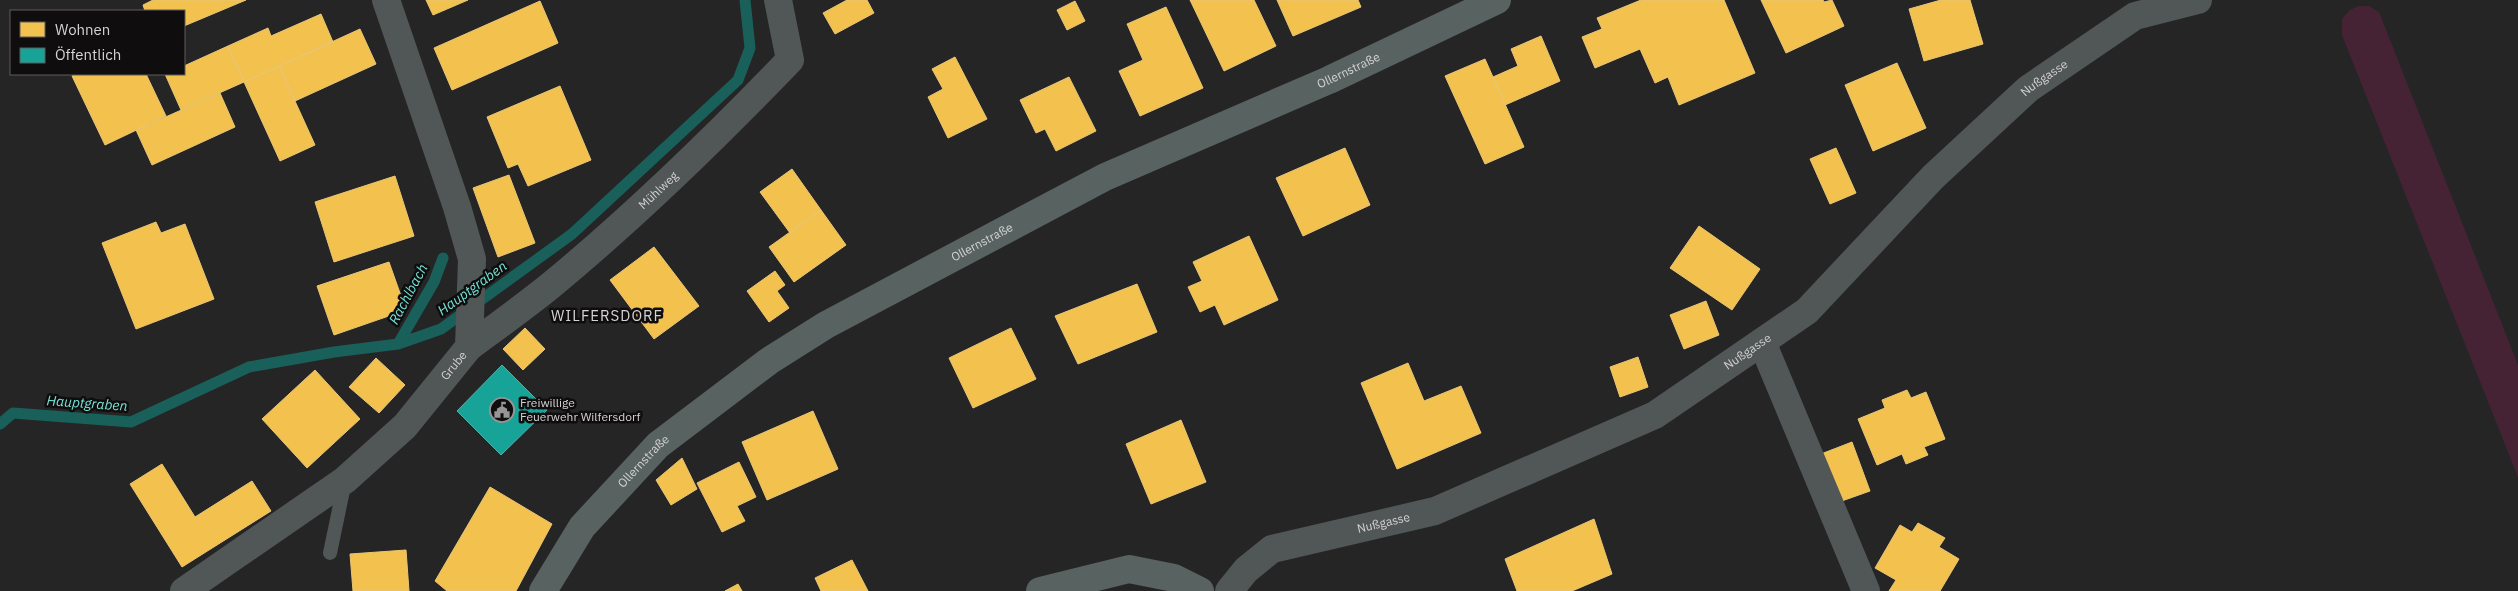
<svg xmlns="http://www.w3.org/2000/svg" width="2518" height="591" font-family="'IBM Plex Sans',sans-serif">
<rect width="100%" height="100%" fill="#262525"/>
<path fill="#452335" d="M2359,6H2369L2379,12L2518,365V477L2342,35V19L2350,10Z"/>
<path fill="#f2c14e" stroke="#e9c676" d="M153,0H246L184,26V11H145L143,5Z
M426,0H468L433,15Z
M847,0H867L874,13L835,34L823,13Z
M1190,0H1254L1276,46L1224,71Z
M1277,0H1358L1361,7L1293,36Z
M1641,0H1724L1755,73L1679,105L1668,77L1655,83L1640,49L1595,68L1582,37L1602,29L1597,18Z
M1761,0H1823L1824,2L1832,0L1844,26L1786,53Z
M1941,0H1970L1983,44L1924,61L1909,9Z
M540,1L558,43L452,90L434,48Z
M1075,1L1085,21L1067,30L1057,10Z
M1166,7L1203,88L1140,116L1119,71L1143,60L1127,24Z
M321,14L333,42L244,82L228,46L268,28L271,36Z
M360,29L376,64L295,101L279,66Z
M1541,36L1560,81L1505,105L1493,77L1518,66L1511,49Z
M228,46L244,82L181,110L165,74H184V66Z
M955,57L987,119L948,138L928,97L943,89L932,69Z
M1485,59L1524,147L1485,164L1445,76Z
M1897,63L1926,128L1873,151L1845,85Z
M279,66L315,145L280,161L244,82Z
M78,74H146L166,116L105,145L72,76Z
M1069,77L1096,131L1056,151L1045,129L1036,133L1020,100Z
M560,86L591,160L528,186L518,164L508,168L487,117Z
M220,93L235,127L152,165L136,130Z
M1345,148L1370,205L1303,236L1276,178Z
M1836,148L1856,193L1830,204L1810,159Z
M792,169L821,210L790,233L760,192Z
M509,175L535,243L498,257L473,188Z
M395,176L414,236L334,262L315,202Z
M821,210L846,245L794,282L769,247Z
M156,222L161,233L185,224L214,299L136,329L102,243Z
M1699,226L1760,269L1732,310L1670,268Z
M1249,236L1278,300L1224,325L1215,305L1200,312L1188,287L1202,281L1193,262Z
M654,247L699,306L654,339L610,280Z
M389,262L406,310L334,335L317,286Z
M775,271L785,285L777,291L789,308L769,322L747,291Z
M1137,284L1157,332L1078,364L1055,316Z
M1706,301L1719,335L1684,349L1670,315Z
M525,328L545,349L523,370L503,349Z
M1011,328L1036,379L973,408L949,358Z
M1638,357L1648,387L1620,397L1610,367Z
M376,358L405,385L379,413L349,387Z
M1408,363L1424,401L1461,386L1481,433L1397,469L1361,383Z
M315,370L360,419L307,468L262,419Z
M1907,390L1911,398L1926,392L1945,439L1924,447L1928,455L1906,464L1902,454L1877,465L1858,419L1885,408L1882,400Z
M813,411L838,469L767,500L742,442Z
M1181,420L1206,482L1151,504L1126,444Z
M1852,442L1870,491L1839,502L1821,454Z
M682,458L697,489L671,505L656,480Z
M739,462L756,497L737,506L745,521L722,532L697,483Z
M162,464L195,517L252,481L271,511L182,567L130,484Z
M490,487L552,524L516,591H447L435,581Z
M1594,519L1612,574L1572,591H1517L1505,559Z
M1918,523L1945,538L1939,547L1959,559L1940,591H1889L1896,580L1875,568L1900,525L1912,532Z
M406,550L409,591H353L350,554Z
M852,560L868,591H821L815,578Z
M738,584L742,591H725Z"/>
<path fill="#17a398" stroke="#50b1aa" d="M502,365L547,410L501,455L457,411Z"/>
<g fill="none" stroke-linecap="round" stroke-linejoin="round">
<path stroke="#1a605a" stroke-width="11" d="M398,344L434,282L443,258
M0,424L13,413L131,422L249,367L334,352L398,344L441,329L572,234L738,80L750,48L745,0"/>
<path stroke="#505756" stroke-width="14" d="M330,553L345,481"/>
<g stroke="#505756" stroke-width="28">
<path d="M1762,342L1866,591"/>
<path id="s1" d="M469,347C496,327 524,307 550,286C635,216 714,139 790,60L778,0"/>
<path id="s2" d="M184,591L345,480L405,426L469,347L472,259L457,207L386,0"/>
<path id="s3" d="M1229,591L1246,570L1272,549L1435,511L1655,415L1807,311L1933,177L2028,89L2135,16L2198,0"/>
</g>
<g stroke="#586361" stroke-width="28">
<path id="s4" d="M543,591L582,527L658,445L769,361L826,325L1105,177L1329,80L1497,0"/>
<path d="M1040,591L1129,569L1174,578L1200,591"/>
</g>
</g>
<defs>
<symbol id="civic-ring" viewBox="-11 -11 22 22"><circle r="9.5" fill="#0f0d0e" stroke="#979596" stroke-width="1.5"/><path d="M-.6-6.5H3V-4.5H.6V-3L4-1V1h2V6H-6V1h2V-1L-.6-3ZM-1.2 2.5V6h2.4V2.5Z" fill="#979596"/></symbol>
</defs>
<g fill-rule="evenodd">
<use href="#civic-ring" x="488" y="396" width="28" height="28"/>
</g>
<g text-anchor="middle" stroke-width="5" stroke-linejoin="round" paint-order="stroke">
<g font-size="12" fill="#d4d2d3" stroke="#0f0d0e">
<text dy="4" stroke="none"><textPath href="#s4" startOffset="975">Ollernstraße</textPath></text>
<text dy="4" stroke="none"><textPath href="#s3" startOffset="985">Nußgasse</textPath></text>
<text dy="4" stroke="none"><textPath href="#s1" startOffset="246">Mühlweg</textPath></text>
<text dy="4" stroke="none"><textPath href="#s4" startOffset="570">Ollernstraße</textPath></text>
<text dy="4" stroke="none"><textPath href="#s3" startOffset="580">Nußgasse</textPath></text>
<text dy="4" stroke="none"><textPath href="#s2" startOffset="354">Grube</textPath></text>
<text dy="4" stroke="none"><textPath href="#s4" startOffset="165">Ollernstraße</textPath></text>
<text dy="4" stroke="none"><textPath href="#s3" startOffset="175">Nußgasse</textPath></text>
</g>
<g font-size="12" fill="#d4d2d3" stroke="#0f0d0e" text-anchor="start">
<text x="520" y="407">Freiwillige<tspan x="520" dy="14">Feuerwehr Wilfersdorf</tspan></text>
</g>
<g font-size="14" font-style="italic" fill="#77e5d8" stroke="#0f0d0e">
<text transform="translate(472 288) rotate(-36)" y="5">Hauptgraben</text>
<text transform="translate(408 294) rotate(-62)" y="5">Rachlbach</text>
<text transform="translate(87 403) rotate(4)" y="5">Hauptgraben</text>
</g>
<g font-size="15" letter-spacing="1" fill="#d4d2d3" stroke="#0f0d0e">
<text x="607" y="321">WILFERSDORF</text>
</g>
</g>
<rect x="10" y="10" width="175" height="65" fill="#0f0d0e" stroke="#5e5c5d"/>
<rect x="20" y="22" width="25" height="15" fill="#f2c14e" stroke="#5e5c5d"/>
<text x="55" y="35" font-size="15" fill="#d4d2d3">Wohnen</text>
<rect x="20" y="48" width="25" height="15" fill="#17a398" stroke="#5e5c5d"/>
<text x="55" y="60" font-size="15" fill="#d4d2d3">Öffentlich</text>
</svg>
